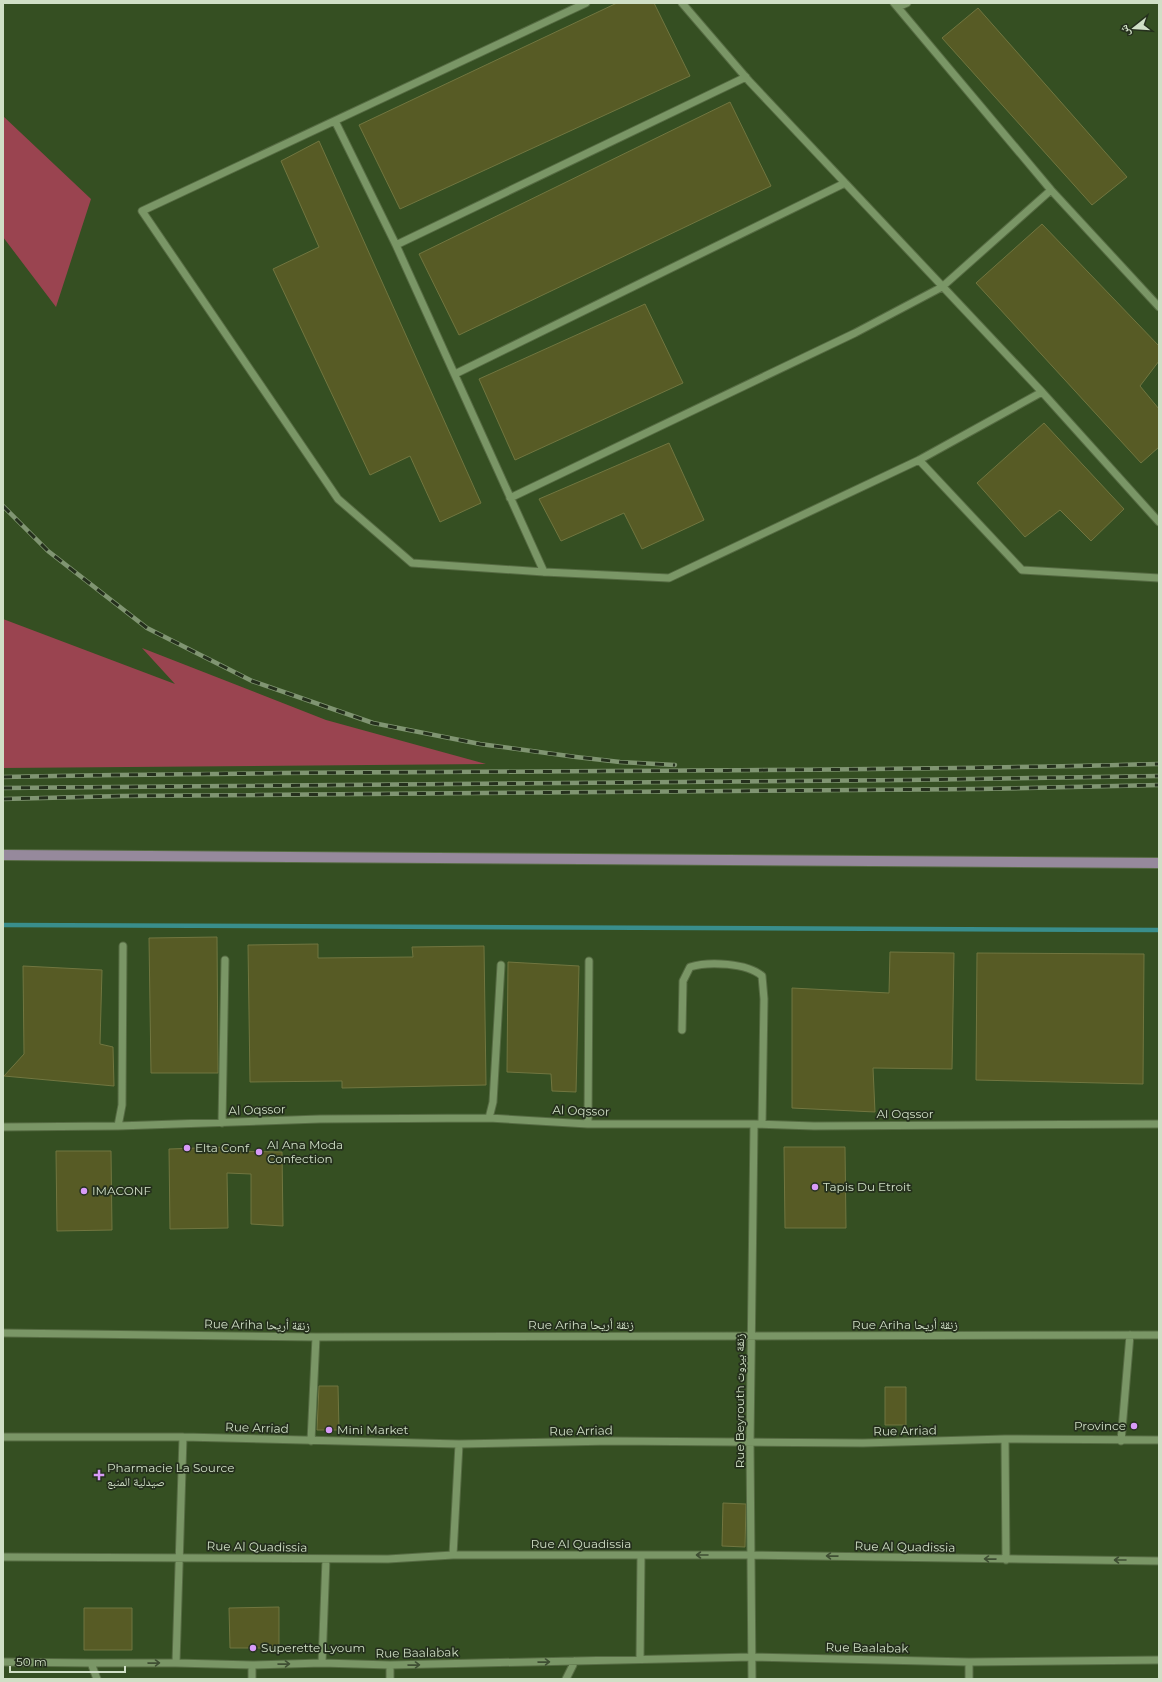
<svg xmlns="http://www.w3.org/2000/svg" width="1162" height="1682" font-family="Montserrat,'Noto Naskh Arabic',sans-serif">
<rect width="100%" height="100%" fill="#354f22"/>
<path fill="#9a4450" d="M3,116L91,199L56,307L3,237Z
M3,619L175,684L142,648L326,720L486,764L3,768Z"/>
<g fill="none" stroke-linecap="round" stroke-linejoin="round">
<path stroke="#398e8c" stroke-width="4.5" d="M3,925L1159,930"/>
</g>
<path fill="#575b25" stroke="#717640" d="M617,3H654L690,76L400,209L359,125Z
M978,8L1127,177L1092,205L942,38Z
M730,102L771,186L459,335L419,254Z
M319,141L481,503L440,522L410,456L370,475L273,269L319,247L281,161Z
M1042,224L1159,346V361L1140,386L1159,409V447L1141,463L976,283Z
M645,304L683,383L515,460L479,379Z
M1044,423L1124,509L1091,541L1060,510L1025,537L977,483Z
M669,443L704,520L642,549L624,513L561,541L539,499Z
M217,937L218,1073H151L149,938Z
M318,944V958L413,957L412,947L484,946L486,1085L342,1088V1081L250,1082L248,945Z
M890,952L954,953L952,1069L873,1068L875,1112L792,1108V988L889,993Z
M977,953L1144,954L1143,1084L976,1080Z
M508,962L579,966L576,1092L552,1091L551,1074L507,1072Z
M23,966L102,970L100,1044L113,1047L114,1086L4,1076L24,1054Z
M226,1147V1151L282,1152L283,1226L251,1224V1174L227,1173L228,1228L170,1229L169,1149Z
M784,1147H845L846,1228H785Z
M56,1151H111L112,1230L57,1231Z
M319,1386H338L339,1430H317Z
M885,1387H906V1425H885Z
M723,1503L746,1504L745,1547L722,1546Z
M279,1607V1648H230L229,1608Z
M84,1608H132V1650H84Z"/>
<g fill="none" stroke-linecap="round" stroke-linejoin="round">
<defs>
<path id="minor" d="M586,3L142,211L338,499L412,563L544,572L669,578L919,460L1042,392
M682,3L749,81L1042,392L1159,522
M894,3L1051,190L1159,307
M898,7L907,3
M335,121L396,245L544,572
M396,245L746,77
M455,374L845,183
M919,460L1022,570L1159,578
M510,498L855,333L942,287L1051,190
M682,1030L683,981L690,967C709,961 747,963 762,976L764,999L762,1124
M489,1118L493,1102L501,965
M222,1123L225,960
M588,1124L589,961
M118,1126L122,1105L123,946
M3,1127L118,1126L320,1119L489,1118L588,1124H754L814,1126L1159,1124
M3,1333L316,1337L1159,1335
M3,1437H183L459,1444L613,1441L863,1443L1005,1439L1159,1440
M1005,1439L1006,1560
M311,1441L316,1337
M1121,1441L1130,1335
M453,1555L459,1444
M3,1557L388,1559L453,1555H752L1159,1561
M640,1659L641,1555
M3,1662L91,1663H176L252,1665L322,1663L390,1665L752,1657L969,1662L1159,1660
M91,1663L97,1679
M176,1663L183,1437
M322,1663L326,1559
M252,1665V1679
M390,1665V1679
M566,1679L575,1661
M752,1679L750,1443L754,1124
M969,1679V1662"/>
<path id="major" d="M3,855L1159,863"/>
</defs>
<use href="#minor" stroke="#566b43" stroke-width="9"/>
<use href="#major" stroke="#566b43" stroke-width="12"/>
<use href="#minor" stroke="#7a9666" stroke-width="7"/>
<use href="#major" stroke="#96899c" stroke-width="10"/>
<defs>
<path id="rail" d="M3,506L48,551L147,628L252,681L373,723L480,744L576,757L620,762L675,765
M3,777C388,769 774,774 1159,764
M3,788L908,780L1159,776
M3,799L122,796L979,789L1159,785"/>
</defs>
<use href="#rail" stroke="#809572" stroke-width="4.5"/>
<use href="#rail" stroke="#25301d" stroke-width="3" stroke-dasharray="9" stroke-linecap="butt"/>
</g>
<defs><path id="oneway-shaft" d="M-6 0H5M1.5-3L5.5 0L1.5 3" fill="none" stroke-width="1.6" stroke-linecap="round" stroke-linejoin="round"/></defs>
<g stroke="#3f4f33">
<use href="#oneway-shaft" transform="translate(702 1555) rotate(180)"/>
<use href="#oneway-shaft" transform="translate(832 1556) rotate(-179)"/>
<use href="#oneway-shaft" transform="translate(990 1559) rotate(-179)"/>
<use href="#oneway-shaft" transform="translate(1120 1560) rotate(-180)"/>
<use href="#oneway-shaft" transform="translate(544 1662) rotate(-1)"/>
<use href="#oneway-shaft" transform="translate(154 1663) rotate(-1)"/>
<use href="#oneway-shaft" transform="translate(284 1664) rotate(-1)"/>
<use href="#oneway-shaft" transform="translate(414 1665) rotate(-1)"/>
</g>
<g fill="#d89bf8" stroke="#25301d" stroke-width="1.5">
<circle cx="187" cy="1148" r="4"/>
<circle cx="259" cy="1152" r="4"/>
<circle cx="815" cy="1187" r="4"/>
<circle cx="84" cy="1191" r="4"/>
<circle cx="1134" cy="1426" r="4"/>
<circle cx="329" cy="1430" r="4"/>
<path d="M97 1469h4v4h4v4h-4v4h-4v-4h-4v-4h4z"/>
<circle cx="253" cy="1648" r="4"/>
</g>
<g text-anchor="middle" stroke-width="3.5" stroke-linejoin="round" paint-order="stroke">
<g font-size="12" fill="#d0dfc6" stroke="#25301d">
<text transform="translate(257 1110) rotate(-2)" y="4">Al Oqssor</text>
<text transform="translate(581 1111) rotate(2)" y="4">Al Oqssor</text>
<text x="905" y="1118">Al Oqssor</text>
<text transform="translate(257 1325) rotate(1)" y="4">Rue Ariha زنقة أريحا</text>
<text x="581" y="1329">Rue Ariha زنقة أريحا</text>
<text x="905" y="1329">Rue Ariha زنقة أريحا</text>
<text transform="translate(740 1401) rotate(-90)" y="4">Rue Beyrouth زنقة بيروت</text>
<text transform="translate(257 1428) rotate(2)" y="4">Rue Arriad</text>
<text transform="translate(581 1431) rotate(-1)" y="4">Rue Arriad</text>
<text transform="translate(905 1431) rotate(-1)" y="4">Rue Arriad</text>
<text x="581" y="1548">Rue Al Quadissia</text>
<text transform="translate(257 1547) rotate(1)" y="4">Rue Al Quadissia</text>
<text transform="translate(905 1547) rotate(1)" y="4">Rue Al Quadissia</text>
<text transform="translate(867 1648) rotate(1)" y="4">Rue Baalabak</text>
<text transform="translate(417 1653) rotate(-1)" y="4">Rue Baalabak</text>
</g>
<g font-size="12" fill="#d0dfc6" stroke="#25301d" text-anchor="start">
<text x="267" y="1149">Al Ana Moda<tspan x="267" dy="14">Confection</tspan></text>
<text x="195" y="1152">Elta Conf</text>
<text x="823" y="1191">Tapis Du Etroit</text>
<text x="92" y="1195">IMACONF</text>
<text x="1126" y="1430" text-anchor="end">Province</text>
<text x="337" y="1434">Mini Market</text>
<text x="107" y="1472">Pharmacie La Source<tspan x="107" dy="14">صيدلية المنبع</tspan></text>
<text x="261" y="1652">Superette Lyoum</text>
</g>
</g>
<rect width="1162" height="1682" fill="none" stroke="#d0dfc6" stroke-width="8"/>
<g transform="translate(1134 28) rotate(253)" stroke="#25301d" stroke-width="3" paint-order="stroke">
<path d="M0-3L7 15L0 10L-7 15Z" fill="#d0dfc6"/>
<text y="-6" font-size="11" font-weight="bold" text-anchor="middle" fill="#d0dfc6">ش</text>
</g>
<path d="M10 1666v6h115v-6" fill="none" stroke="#d0dfc6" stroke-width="2"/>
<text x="16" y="1666" font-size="12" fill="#d0dfc6" stroke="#25301d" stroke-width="3" paint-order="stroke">50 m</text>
</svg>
